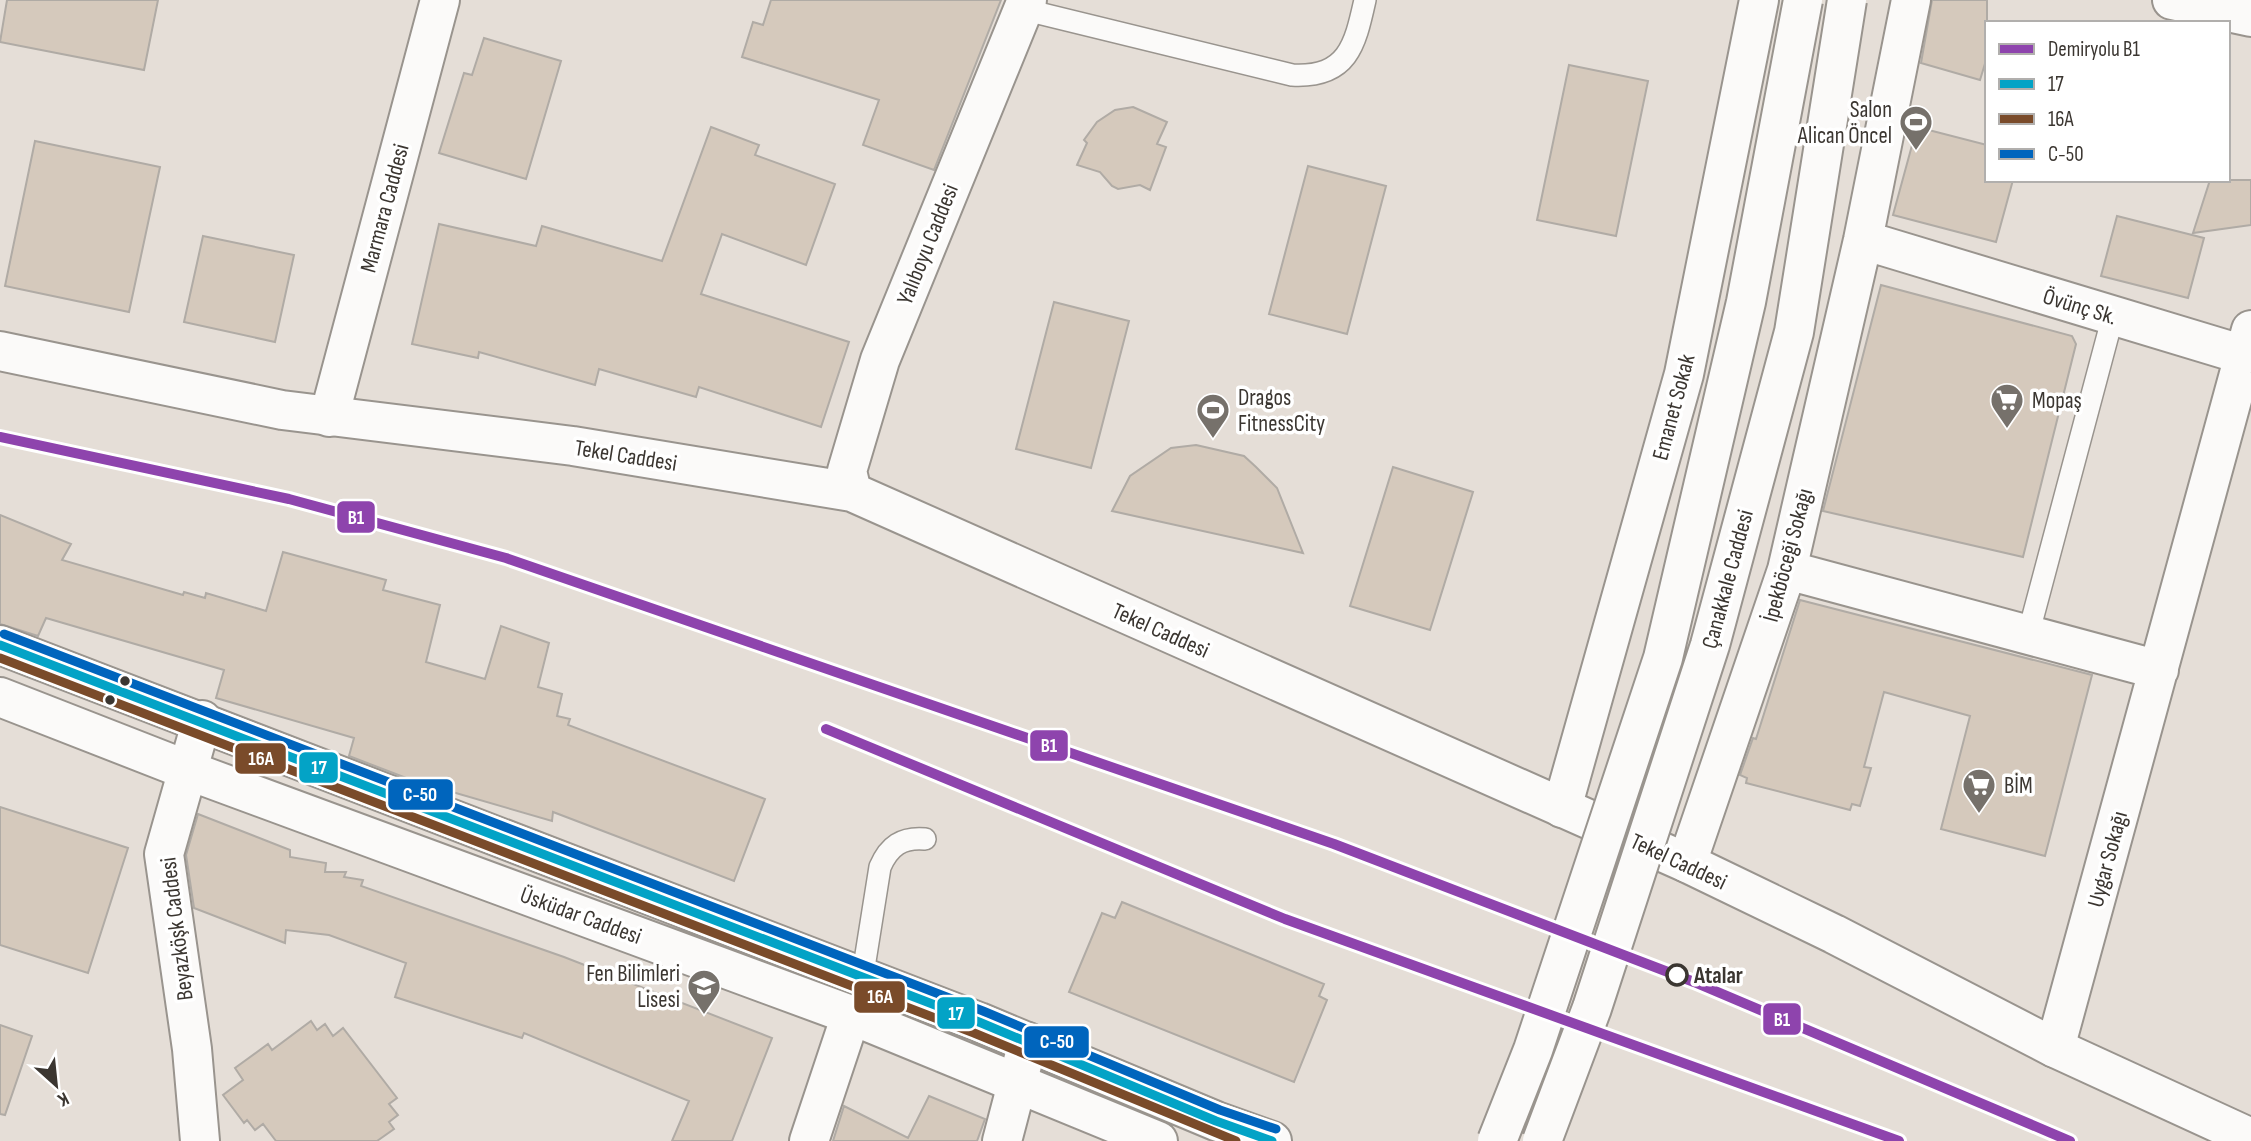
<svg xmlns="http://www.w3.org/2000/svg" width="2251" height="1141" font-family="'Sofia Sans Condensed',sans-serif">
<rect width="100%" height="100%" fill="#e5ded7"/>
<path fill="#d5c9bc" stroke="#b0aba5" stroke-width="2" d="M7,0H158L144,70L0,42Z
M771,0H1001L934,170L863,145L879,100L742,57L753,22L763,25Z
M1932,0H1987V57L1980,80L1921,63Z
M484,38L561,61L526,179L439,153L464,73L472,75Z
M1569,65L1648,81L1616,236L1537,220Z
M1133,107L1167,122L1157,144L1166,147L1150,190L1140,185L1118,189L1112,186L1100,172L1077,165L1087,143L1084,140L1097,122L1115,110Z
M711,127L759,145L755,155L835,184L806,265L722,234L701,294L849,342L821,427L699,387L696,397L599,369L595,385L479,352L478,358L412,344L439,224L536,246L542,226L662,261Z
M1917,127L1987,145V180H2013L1996,242L1893,215Z
M35,141L160,167L129,312L5,286Z
M1308,166L1386,186L1347,334L1269,314Z
M2210,180H2251V225L2193,233Z
M2117,216L2204,238L2188,298L2101,276Z
M203,236L294,255L275,342L184,322Z
M1881,285L2072,336L2076,344L2023,557L1823,511Z
M1054,302L1129,321L1091,468L1016,449Z
M1196,445L1244,456L1256,467L1277,488L1303,553L1112,511L1130,476L1171,448Z
M1393,467L1473,492L1430,630L1350,606Z
M0,515L71,544L62,560L183,595L184,592L205,598L206,593L266,611L283,552L386,580L383,590L440,605L426,662L485,679L501,626L549,643L538,687L562,694L557,716L570,719L568,725L765,799L734,881L553,812L552,821L449,791L448,794L349,756L354,738L216,698L224,670L46,618L38,636L0,624Z
M1800,600L2092,675L2045,856L1941,829L1970,716L1884,692L1864,767L1871,768L1860,806L1852,804L1850,810L1746,783L1747,778L1740,775L1753,738L1756,739Z
M0,807L128,848L88,973L0,945Z
M198,814L290,850V857L326,863L325,872H346L344,877L363,880L361,886L564,957L772,1038L732,1141H672L689,1101L524,1033L522,1038L395,997L406,963L329,935L286,930L285,943L194,908L186,855Z
M1122,902L1324,984L1319,996L1327,1000L1294,1082L1069,992L1102,913L1115,918Z
M311,1021L317,1030L325,1024L333,1036L343,1028L397,1098L389,1104L398,1115L389,1122L394,1129L377,1141H276L263,1124L255,1130L247,1120L244,1123L223,1095L243,1080L235,1068L268,1044L272,1050Z
M0,1025L32,1036L5,1115L0,1114Z
M929,1096L985,1119L977,1141H833L844,1106L908,1138Z"/>
<g fill="none" stroke-linecap="round" stroke-linejoin="round">
<defs>
<path id="lane" d="M1022,9L1292,75C1348,78 1355,45 1365,0
M2028,635L2113,316
M861,986L880,867C889,846 902,837 925,839"/>
<path id="street" d="M1863,240L2244,355
M329,417L440,0
M1787,570L2159,670
M1562,808L1684,374L1759,0
M1687,863L1787,570L1863,240L1911,0
M2055,1048L2251,330
M809,1141L851,1015
M1002,1141L1028,1042"/>
<path id="secondary" d="M2172,0L2251,17
M0,351L282,410L573,446L852,492L1687,863L1834,934L2055,1048L2251,1138
M852,492L847,471L880,360L1027,0
M200,1141L192,1049L164,854L202,720"/>
<path id="primary" d="M0,645L979,1022L1216,1121L1272,1141
M0,697L187,770L851,1015L1158,1141"/>
</defs>
<use href="#lane" stroke="#99948e" stroke-width="24"/>
<use href="#street" stroke="#99948e" stroke-width="42"/>
<use href="#secondary" stroke="#99948e" stroke-width="42"/>
<use href="#primary" stroke="#99948e" stroke-width="42"/>
<use href="#lane" stroke="#fbfaf9" stroke-width="21"/>
<use href="#street" stroke="#fbfaf9" stroke-width="38"/>
<use href="#secondary" stroke="#fbfaf9" stroke-width="38"/>
<use href="#primary" stroke="#fbfaf9" stroke-width="38"/>
<defs>
<path id="secondary-bridge" d="M1497,1141L1533,1050L1663,658L1746,302L1803,0
M1542,1141L1592,1008L1710,645L1794,332L1847,0"/>
</defs>
<use href="#secondary-bridge" stroke="#99948e" stroke-width="42" stroke-linecap="butt"/>
<use href="#secondary-bridge" stroke="#fbfaf9" stroke-width="38"/>
<defs>
<path id="bus-1" d="M0,645L979,1022L1216,1121L1272,1141"/>
<path id="bus-2" d="M0,658L974,1033L1236,1141"/>
<path id="bus-3" d="M4,634L983,1011L1220,1110L1276,1129"/>
</defs>
<use href="#bus-1" stroke="#fff" stroke-width="14"/>
<use href="#bus-2" stroke="#fff" stroke-width="14"/>
<use href="#bus-3" stroke="#fff" stroke-width="14"/>
<use href="#bus-1" stroke="#03a3c6" stroke-width="9"/>
<use href="#bus-2" stroke="#7a4b2a" stroke-width="9"/>
<use href="#bus-3" stroke="#0065bd" stroke-width="9"/>
<defs>
<path id="rail-1" d="M0,437L289,499L506,558L1334,844L1694,982L2070,1141
M826,729L1285,919L1899,1141"/>
</defs>
<use href="#rail-1" stroke="#fff" stroke-width="16"/>
<use href="#rail-1" stroke="#8e44ad" stroke-width="10"/>
</g>
<defs>
<symbol id="stadium-pin" viewBox="-11 -11 22 30"><path d="M0 17L-7.5 6A9.5 9.5 0 1 1 7.5 6Z" fill="#76716b" stroke="#fff"/><path d="M0-5a6.5 5 0 1 0 0 10a6.5 5 0 1 0 0-10ZM-3.5-1.8h7v3.6h-7Z" fill="#fff"/></symbol>
<symbol id="supermarket-pin" viewBox="-11 -11 22 30"><path d="M0 17L-7.5 6A9.5 9.5 0 1 1 7.5 6Z" fill="#76716b" stroke="#fff"/><path d="M-6-5.5h2.5l.6 2H6L4.5 2H-2.5L-4.4-4H-6ZM-1.5 3.2a1.3 1.3 0 1 0 .1 0ZM3 3.2a1.3 1.3 0 1 0 .1 0Z" fill="#fff"/></symbol>
<symbol id="school-pin" viewBox="-11 -11 22 30"><path d="M0 17L-7.5 6A9.5 9.5 0 1 1 7.5 6Z" fill="#76716b" stroke="#fff"/><path d="M0-5L7-2L0 1L-7-2ZM-4 1L0 2.5L4 1V4Q0 6-4 4Z" fill="#fff"/></symbol>
</defs>
<g fill-rule="evenodd">
<use href="#stadium-pin" x="1897" y="103" width="38" height="52"/>
<use href="#supermarket-pin" x="1988" y="381" width="38" height="52"/>
<use href="#stadium-pin" x="1194" y="391" width="38" height="52"/>
<use href="#supermarket-pin" x="1960" y="766" width="38" height="52"/>
<use href="#school-pin" x="685" y="967" width="38" height="52"/>
</g>
<g fill="#3b3631" stroke="#fff" stroke-width="2.5">
<circle cx="125" cy="681" r="6"/>
<circle cx="110" cy="700" r="6"/>
</g>
<circle fill="#fff" stroke="#3b3631" stroke-width="3.5" cx="1677" cy="975" r="10"/>
<g text-anchor="middle" stroke-width="7" stroke-linejoin="round" paint-order="stroke">
<g font-size="23" fill="#3b3631" stroke="#fff" text-anchor="start">
<text x="1892" y="117" text-anchor="end">Salon<tspan x="1892" dy="26">Alican Öncel</tspan></text>
<text x="1238" y="405">Dragos<tspan x="1238" dy="26">FitnessCity</tspan></text>
<text x="2032" y="408">Mopaş</text>
<text x="2004" y="793">BİM</text>
<text x="680" y="981" text-anchor="end">Fen Bilimleri<tspan x="680" dy="26">Lisesi</tspan></text>
</g>
<g font-size="23" fill="#3b3631" stroke="#fff">
<text transform="translate(384 208) rotate(-75)" y="8">Marmara Caddesi</text>
<text transform="translate(927 244) rotate(-68)" y="8">Yalıboyu Caddesi</text>
<text transform="translate(2080 306) rotate(17)" y="8">Övünç Sk.</text>
<text transform="translate(1673 407) rotate(-75)" y="8">Emanet Sokak</text>
<text transform="translate(626 455) rotate(9)" y="8">Tekel Caddesi</text>
<text transform="translate(1787 555) rotate(-75)" y="8">İpekböceği Sokağı</text>
<text transform="translate(1727 579) rotate(-75)" y="8">Çanakkale Caddesi</text>
<text transform="translate(1161 630) rotate(24)" y="8">Tekel Caddesi</text>
<text transform="translate(2107 859) rotate(-75)" y="8">Uygar Sokağı</text>
<text transform="translate(1679 861) rotate(25)" y="8">Tekel Caddesi</text>
<text transform="translate(581 915) rotate(20)" y="8">Üsküdar Caddesi</text>
<text transform="translate(176 929) rotate(-97)" y="8">Beyazköşk Caddesi</text>
</g>
<g font-size="23" font-weight="bold" fill="#3b3631" stroke="#fff" text-anchor="start">
<text x="1694" y="983">Atalar</text>
</g>
</g>
<g stroke="#fff" stroke-width="2.5">
<rect x="336" y="500" width="40" height="34" rx="7" fill="#8e44ad"/>
<rect x="1029" y="729" width="40" height="33" rx="7" fill="#8e44ad"/>
<rect x="234" y="742" width="53" height="33" rx="7" fill="#7a4b2a"/>
<rect x="298" y="751" width="41" height="33" rx="7" fill="#03a3c6"/>
<rect x="387" y="778" width="67" height="33" rx="7" fill="#0065bd"/>
<rect x="853" y="980" width="53" height="34" rx="7" fill="#7a4b2a"/>
<rect x="936" y="996" width="40" height="34" rx="7" fill="#03a3c6"/>
<rect x="1762" y="1002" width="40" height="34" rx="7" fill="#8e44ad"/>
<rect x="1023" y="1025" width="67" height="34" rx="7" fill="#0065bd"/>
</g>
<g font-size="19" text-anchor="middle" font-weight="bold" fill="#fff">
<text x="356" y="524">B1</text>
<text x="1049" y="752">B1</text>
<text x="261" y="765">16A</text>
<text x="319" y="774">17</text>
<text x="420" y="801">C-50</text>
<text x="880" y="1003">16A</text>
<text x="956" y="1020">17</text>
<text x="1782" y="1026">B1</text>
<text x="1057" y="1048">C-50</text>
</g>
<rect x="1985" y="21" width="245" height="161" fill="#ffffff" stroke="#b1afad" stroke-width="2"/>
<rect x="1999" y="44" width="35" height="10" fill="#8e44ad" stroke="#b1afad" stroke-width="2"/>
<text x="2048" y="56" font-size="21" fill="#3b3631">Demiryolu B1</text>
<rect x="1999" y="79" width="35" height="10" fill="#03a3c6" stroke="#b1afad" stroke-width="2"/>
<text x="2048" y="91" font-size="21" fill="#3b3631">17</text>
<rect x="1999" y="114" width="35" height="10" fill="#7a4b2a" stroke="#b1afad" stroke-width="2"/>
<text x="2048" y="126" font-size="21" fill="#3b3631">16A</text>
<rect x="1999" y="149" width="35" height="10" fill="#0065bd" stroke="#b1afad" stroke-width="2"/>
<text x="2048" y="161" font-size="21" fill="#3b3631">C-50</text>
<g transform="translate(56 1085) rotate(153)" stroke="#ffffff" stroke-width="5" paint-order="stroke">
<path d="M0-5L12 26L0 18L-12 26Z" fill="#3b3631"/>
<text y="-10" font-size="19" font-weight="bold" text-anchor="middle" fill="#3b3631">K</text>
</g>
</svg>
